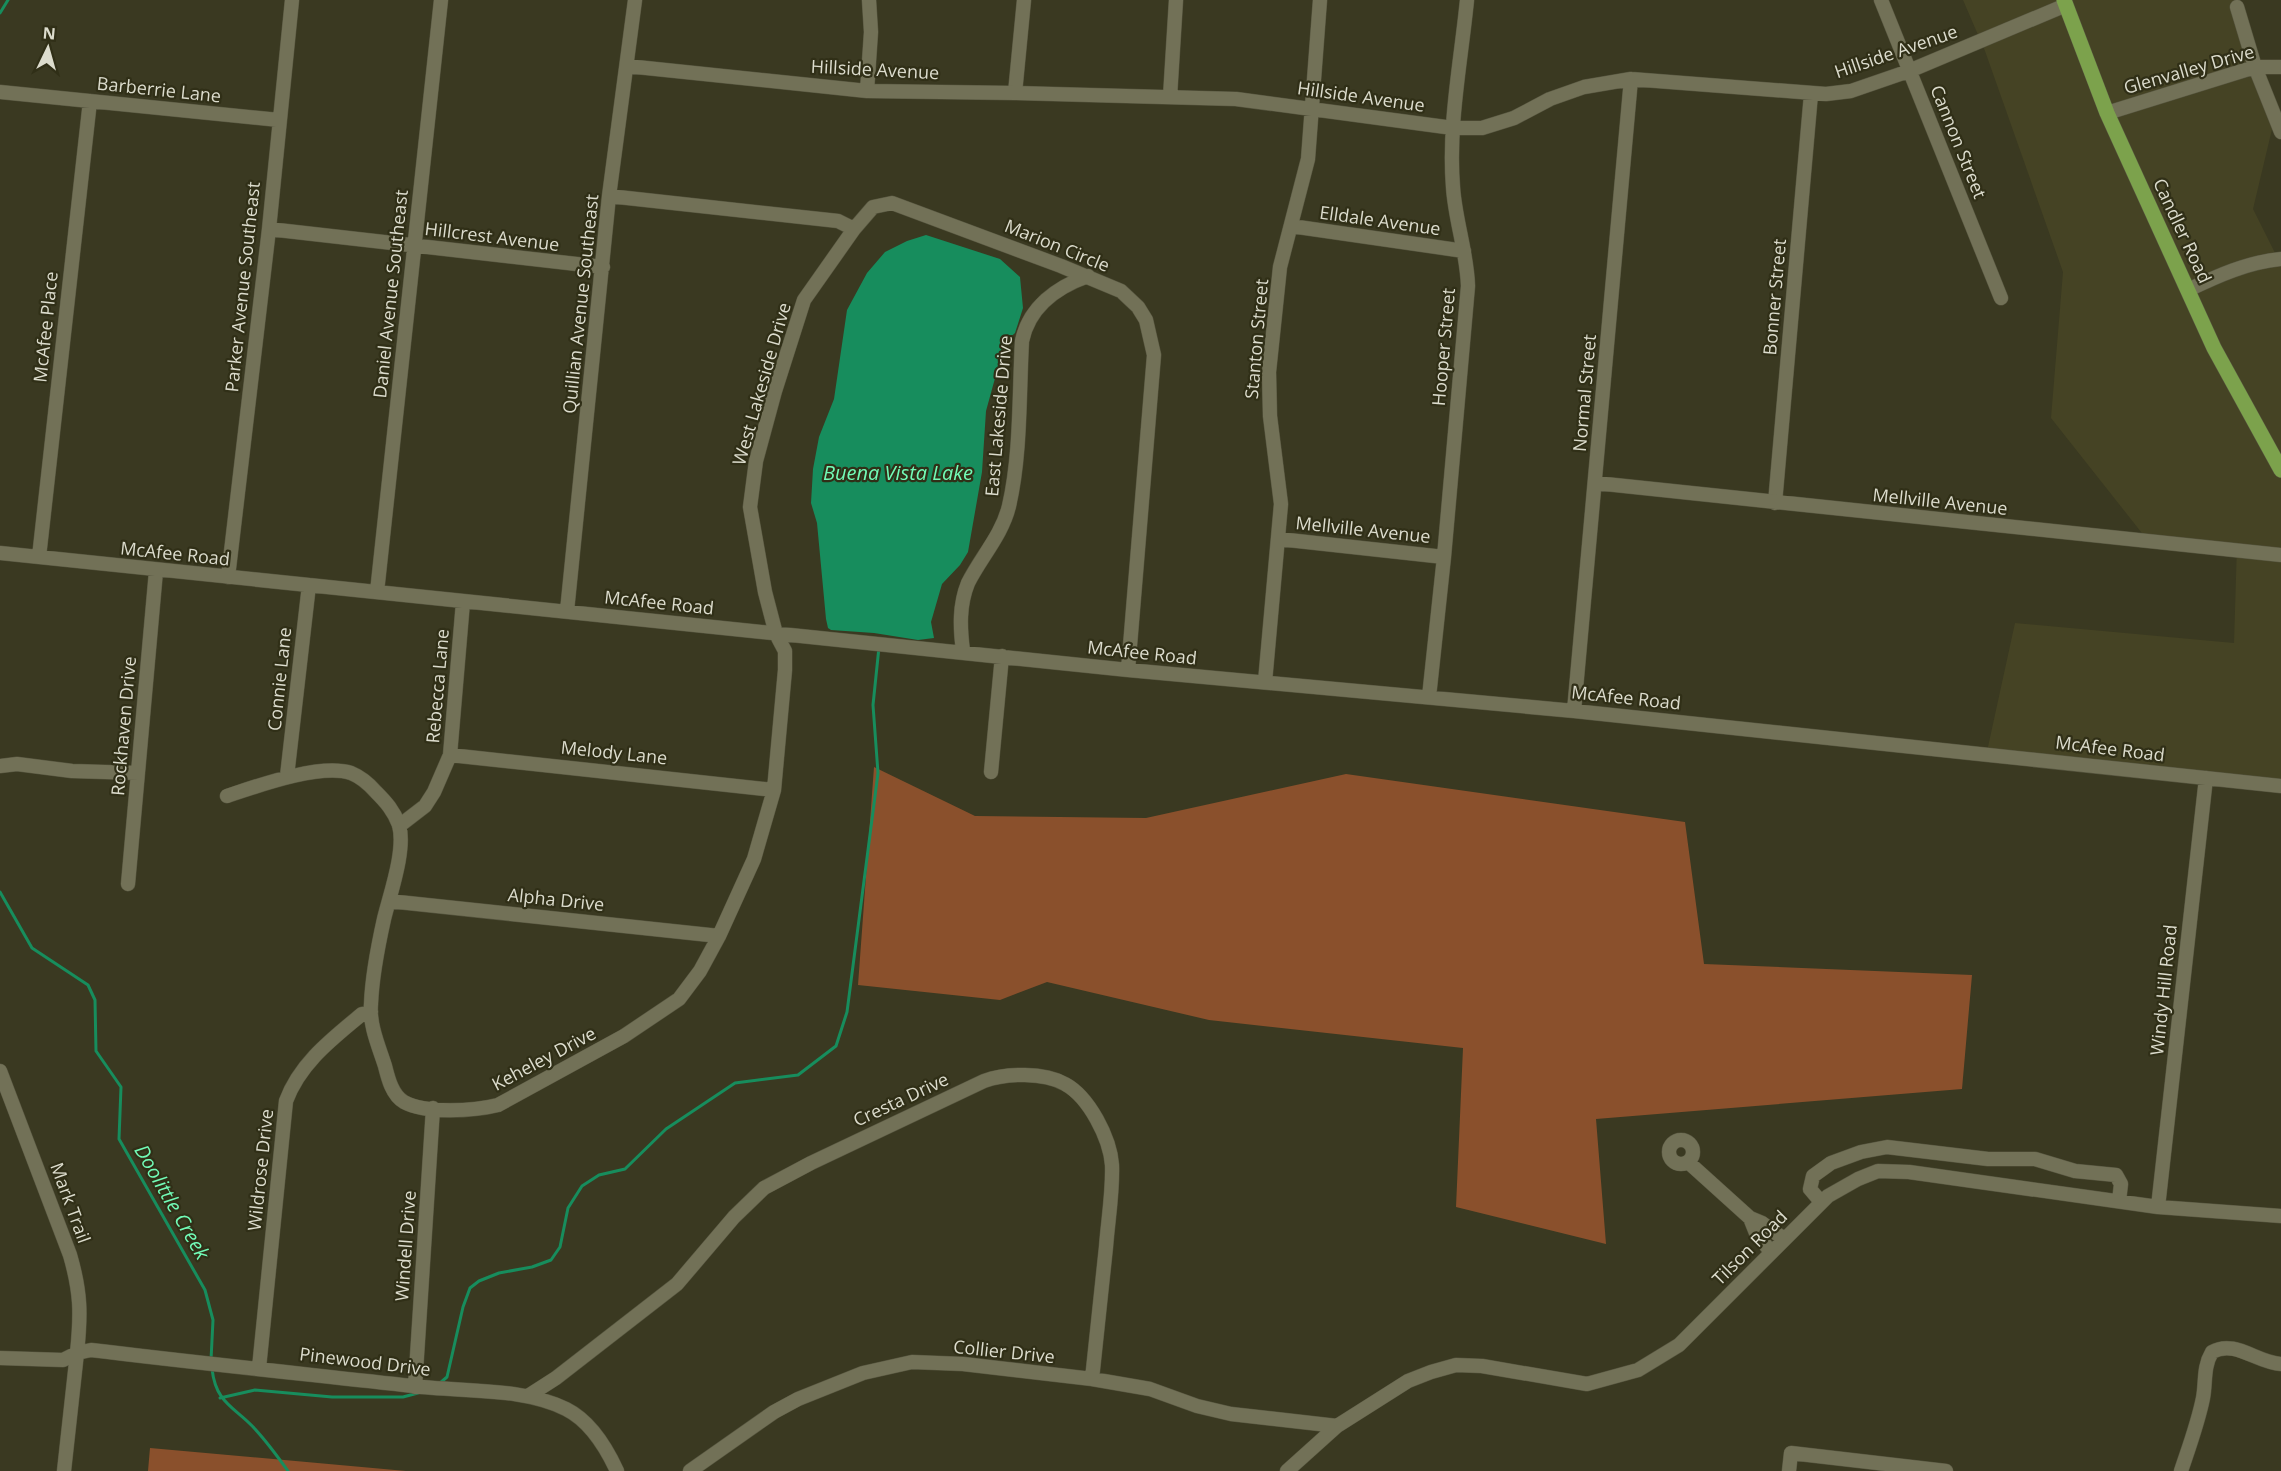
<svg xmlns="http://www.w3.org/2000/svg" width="2281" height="1471" font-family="'Open Sans',sans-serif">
<rect width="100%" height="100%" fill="#3a3921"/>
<path fill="#454324" d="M1963,0H2240L2238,19L2273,125L2253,209L2281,265V787L1986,756L2015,623L2234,643L2237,545L2145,537L2051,418L2063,272L1985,51Z"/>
<path fill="#8a502c" d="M874,767L975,816L1146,818L1346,774L1685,822L1704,964L1972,975L1962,1089L1596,1119L1606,1244L1456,1207L1463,1048L1209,1020L1047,982L1000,1000L858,985Z
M150,1448L406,1471H148Z"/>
<path fill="#178d5d" d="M926,235L1000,259L1020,277L1023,308L1015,333L1002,345L997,371L986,411L982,472L968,552L960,565L942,584L931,622L934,638L918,640L874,633L831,630L828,628L826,619L817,523L811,503L813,469L819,437L834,399L847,310L867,273L885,252L907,241Z"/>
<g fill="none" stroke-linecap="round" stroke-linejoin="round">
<path stroke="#178d5d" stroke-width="3" d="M0,13L8,0
M0,892L32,948L88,985L95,1000L96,1051L121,1087L119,1139L205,1290L213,1320L211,1360
M212,1369C216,1404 235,1407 255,1429C267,1442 278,1457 288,1471
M440,1383L447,1377L463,1307L470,1288L479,1281L499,1273L532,1267L551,1260L560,1247L568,1208L582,1186L599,1175L625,1169L666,1129L735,1083L798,1075L836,1046L847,1012L878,773L873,705L879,647
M220,1398L255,1390L332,1397H403L418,1393"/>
<defs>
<path id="minor" d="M1881,0L2001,298
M2237,7L2255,67L2281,132
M627,66L867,91L1015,93L1236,99L1453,128H1482L1514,118L1550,99L1584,87L1631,79L1826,94L1851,91L1909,71L2066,5
M867,91L871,32L869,0
M0,92L279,120
M1015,93L1024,0
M1170,97L1176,0
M2107,113L2255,67H2281
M609,196L838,221L854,229L873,207L892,203L1061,266L1121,291L1138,307L1146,320L1154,355L1128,670
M1291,226L1464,251
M269,229L603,267
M2188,290C2217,276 2248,262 2281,259
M1596,483L2281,555
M1775,503L1811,94
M1279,539L1444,557
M0,553L1128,670L1574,711L2281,786
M39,557L90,101
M228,577L269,229L292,0
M377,592L441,0
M567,611L609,196L635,0
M963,651C960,628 959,605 968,583C981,557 1002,535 1009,506C1021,454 1019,394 1022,341C1029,307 1057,287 1088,276
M1265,682L1281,504L1270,416L1269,372L1280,267L1308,159L1320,0
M1429,697L1444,557L1468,286C1467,252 1455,220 1453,187C1448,125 1461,61 1467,0
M1574,711L1631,79
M450,755L774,790
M0,766L17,764L72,771L138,773
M991,772L1002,656
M287,776L309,585
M227,796C257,786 320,763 351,773C361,777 369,784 376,792C386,802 394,811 399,825C406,850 390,894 384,919C378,946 372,977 371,1004C369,1025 379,1047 385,1066C388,1078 392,1095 404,1102C426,1114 474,1111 498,1105L624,1036L679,999L700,971L719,936L754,859L774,790L785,670V651L776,634L765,592L750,507L756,461L775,391L804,300L854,229
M399,826L425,806L434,792L450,755L463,602
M128,884L156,571
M389,901L719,936
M0,1071L70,1255C81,1293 81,1314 77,1353L63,1360L0,1358
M1669 1152a12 12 0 1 1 24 0a12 12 0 1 1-24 0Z
M1688,1162L1750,1218L1762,1223L1784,1239
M1821,1202L1810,1189L1813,1176L1831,1163L1861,1152L1887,1147L1988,1159H2035L2075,1171L2116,1175L2121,1184L2119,1201
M2158,1207L2206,778
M1750,1218L1756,1233L1771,1252
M259,1368L286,1101C300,1063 332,1039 362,1014L371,1012
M415,1387L433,1108
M528,1396L556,1378L677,1284L734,1217L764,1188L811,1163L984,1081C1006,1073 1044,1072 1065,1084C1089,1097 1110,1138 1112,1165C1113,1192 1108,1220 1106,1247C1101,1291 1097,1335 1092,1379
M64,1471L77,1353L91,1350C198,1363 305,1374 413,1386C461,1392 522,1387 566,1409C590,1421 606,1447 617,1471
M690,1471L774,1412L798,1399L863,1373L912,1362L963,1364L1092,1379L1150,1389L1197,1406L1231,1414L1337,1426
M1287,1471L1337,1426L1408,1381L1431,1372L1456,1365L1482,1366L1587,1384L1638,1370L1679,1345L1828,1196L1858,1179L1878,1171L1909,1172L2158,1207L2281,1216
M1789,1471L1791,1453L1946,1471
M2181,1471C2189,1447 2198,1423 2203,1398C2206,1382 2203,1367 2212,1352C2235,1339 2257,1363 2281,1364"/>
<path id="major" d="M2064,0L2107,113L2214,348L2281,470"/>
</defs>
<use href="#minor" stroke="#56553f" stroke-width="15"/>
<use href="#major" stroke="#56553f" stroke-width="16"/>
<use href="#minor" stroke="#727157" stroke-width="14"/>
<use href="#major" stroke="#7ca24c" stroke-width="15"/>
</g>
<g text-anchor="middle" stroke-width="4.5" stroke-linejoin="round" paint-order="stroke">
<g font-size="18" fill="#dcdccd" stroke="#302f17">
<text transform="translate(1896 52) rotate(-19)" y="6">Hillside Avenue</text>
<text transform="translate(875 70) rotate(3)" y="6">Hillside Avenue</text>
<text transform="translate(2189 70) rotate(-16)" y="6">Glenvalley Drive</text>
<text transform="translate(159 90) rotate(6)" y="6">Barberrie Lane</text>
<text transform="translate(1361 97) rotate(8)" y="6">Hillside Avenue</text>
<text transform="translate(1958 142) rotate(68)" y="6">Cannon Street</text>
<text transform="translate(1380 221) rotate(8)" y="6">Elldale Avenue</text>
<text transform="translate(2182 231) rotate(65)" y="6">Candler Road</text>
<text transform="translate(492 237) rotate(7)" y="6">Hillcrest Avenue</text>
<text transform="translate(1057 246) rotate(22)" y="6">Marion Circle</text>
<text transform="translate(243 287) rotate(-84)" y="6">Parker Avenue Southeast</text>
<text transform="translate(391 294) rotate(-84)" y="6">Daniel Avenue Southeast</text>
<text transform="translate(1775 297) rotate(-85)" y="6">Bonner Street</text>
<text transform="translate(581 304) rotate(-84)" y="6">Quillian Avenue Southeast</text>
<text transform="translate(46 327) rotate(-84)" y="6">McAfee Place</text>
<text transform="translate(1257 339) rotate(-85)" y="6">Stanton Street</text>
<text transform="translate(1444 347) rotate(-85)" y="6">Hooper Street</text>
<text transform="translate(762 384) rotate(-74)" y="6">West Lakeside Drive</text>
<text transform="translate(1585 393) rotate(-85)" y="6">Normal Street</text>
<text transform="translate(999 416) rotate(-85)" y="6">East Lakeside Drive</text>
<text transform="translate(1940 502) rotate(6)" y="6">Mellville Avenue</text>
<text transform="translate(1363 530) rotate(6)" y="6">Mellville Avenue</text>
<text transform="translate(175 554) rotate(6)" y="6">McAfee Road</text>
<text transform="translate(659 603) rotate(6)" y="6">McAfee Road</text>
<text transform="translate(1142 653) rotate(6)" y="6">McAfee Road</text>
<text transform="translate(280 679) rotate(-84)" y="6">Connie Lane</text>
<text transform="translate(438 686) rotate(-85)" y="6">Rebecca Lane</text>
<text transform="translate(1626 698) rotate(6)" y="6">McAfee Road</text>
<text transform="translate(124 726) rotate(-85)" y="6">Rockhaven Drive</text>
<text transform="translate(2110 749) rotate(7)" y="6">McAfee Road</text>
<text transform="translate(614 753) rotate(6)" y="6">Melody Lane</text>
<text transform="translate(556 900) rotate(6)" y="6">Alpha Drive</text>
<text transform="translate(2164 990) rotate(-84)" y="6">Windy Hill Road</text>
<text transform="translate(544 1059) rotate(-28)" y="6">Keheley Drive</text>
<text transform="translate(901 1100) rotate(-25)" y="6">Cresta Drive</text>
<text transform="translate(261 1170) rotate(-84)" y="6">Wildrose Drive</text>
<text transform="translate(70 1203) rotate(70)" y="6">Mark Trail</text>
<text transform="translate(406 1246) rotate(-86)" y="6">Windell Drive</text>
<text transform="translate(1750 1248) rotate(-45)" y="6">Tilson Road</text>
<text transform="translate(1004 1352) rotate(6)" y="6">Collier Drive</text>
<text transform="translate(365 1362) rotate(7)" y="6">Pinewood Drive</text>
</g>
<g font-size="20" font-style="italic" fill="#72fbb7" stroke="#302f17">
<text x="898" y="480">Buena Vista Lake</text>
<text transform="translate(172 1202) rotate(60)" y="7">Doolittle Creek</text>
</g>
</g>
<g transform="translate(48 48) rotate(5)" stroke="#302f17" stroke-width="4.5" paint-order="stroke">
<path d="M0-4.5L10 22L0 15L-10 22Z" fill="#dcdccd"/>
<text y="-9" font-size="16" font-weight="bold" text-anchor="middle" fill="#dcdccd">N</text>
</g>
</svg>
